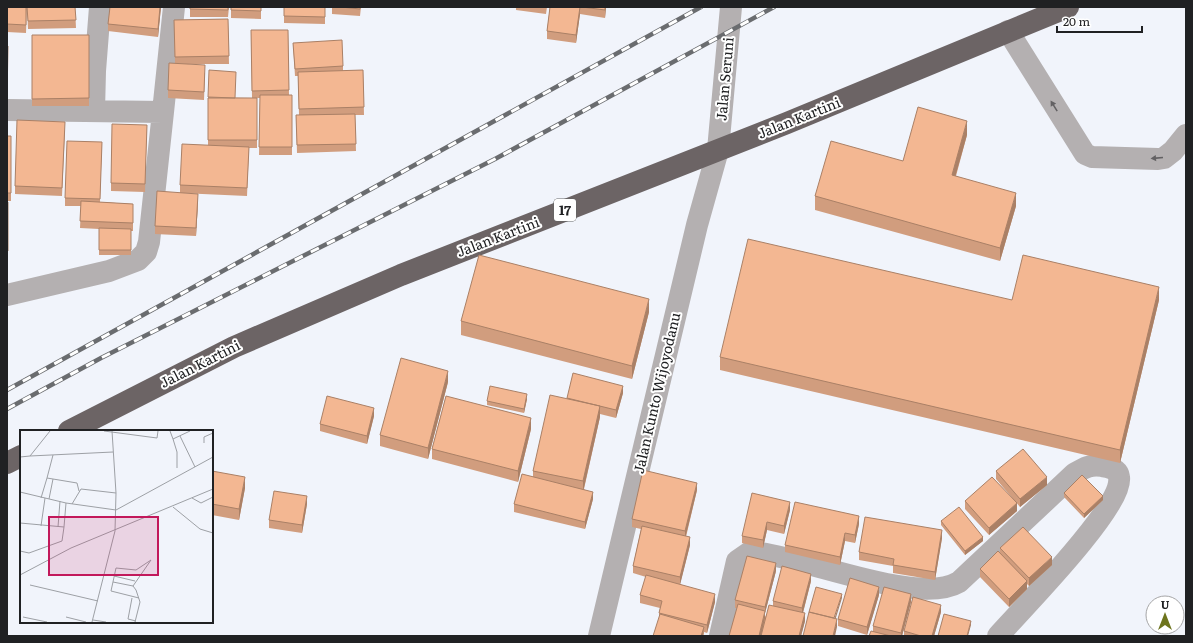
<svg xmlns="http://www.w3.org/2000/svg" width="1193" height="643" font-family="Literata,serif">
<rect width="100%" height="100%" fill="#f1f4fb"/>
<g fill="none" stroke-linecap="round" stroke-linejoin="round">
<path stroke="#b4b0b1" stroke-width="22" d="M1008,31L1085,154L1092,157L1158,159L1164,158L1173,151L1186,135
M7,110L163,112L174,7
M94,111L95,71L100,7
M7,295L109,271L138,260L146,252L149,242L163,112
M599,636L697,225L718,150L731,7
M720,636L737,561L750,552C802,555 917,607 959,582L1074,474C1084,468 1090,464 1102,466C1109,467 1118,469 1119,477C1124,506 1020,611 998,636"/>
<path stroke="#6c6465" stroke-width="22" d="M69,431L234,347L401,275L787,123L1068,7
M7,463L21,456"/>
<defs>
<path id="rail" d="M7,390L701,7
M7,409L101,358L495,159L774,7"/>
</defs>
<use href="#rail" stroke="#6a6c6f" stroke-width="4.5"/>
<use href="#rail" stroke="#fff" stroke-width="3" stroke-dasharray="9" stroke-linecap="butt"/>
</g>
<path fill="#d19d7e" d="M7,7H27L26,33L7,32Z
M27,7H75L76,28L28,29Z
M110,7H161L158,37L108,31V24Z
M190,7H229L228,17H190Z
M231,7H261V19L231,18Z
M284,7H325V24L284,23Z
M332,7H361L360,16L332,14Z
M516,7H547L546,14L516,10Z
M550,7H606L605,18L580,14L576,43L547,39V31Z
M228,19L229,64H188L205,73L204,100L168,98V90L175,64L174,20Z
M251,30H288L289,95H292V155H259L260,98H257V148H249L247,196L180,193V185L208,145V97L252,98Z
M32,35H89V106H32Z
M293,43L343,66V71L363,70L364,115H355L356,151L297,153L296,115H299L298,76H295Z
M147,125L145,192L111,191V183Z
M65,130L62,196L15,194V186Z
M967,135L956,176L1016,206L1000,261L815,210V196L903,161Z
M7,136H11V201H7Z
M102,142L100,202L133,204V231H131V255H99V229L80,228L81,206H65V198Z
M7,202H8V259H7Z
M198,202L196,236L155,234V226Z
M1012,300H1159L1120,463L720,370V357Z
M649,312L632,379L461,335V321Z
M448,382L428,459L380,446V435Z
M623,393L616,418L600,414V417L584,489L593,499L585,529L514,512V504L533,477V471L567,398Z
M527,399L524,413L487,405V401Z
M374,416L367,444L320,431V424Z
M531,429L518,482L432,459V449Z
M212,471L245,488L239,520L212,515Z
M996,471L1047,485L1020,507L996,479Z
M697,490L686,537L690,545L680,584L715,602L707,633L704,632V635L659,616V613L660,608L640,603V595L646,577L633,573V566L641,529L632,527V519Z
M1064,493L1103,500L1084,518L1064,497Z
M965,501L1017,511L989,535L965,509Z
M307,504L302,533L269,528V520Z
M790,510L784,534L767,530L763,548L742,543V536Z
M941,521L983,541L965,555L941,525Z
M859,524L855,543L845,541L840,565L785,552V545Z
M942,538L935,580L893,573V566L859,560V552Z
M1000,548L1052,565L1029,586L1027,584V589L1009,607L980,577V569L1000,553Z
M776,571L765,613V617L773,606V601L811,581L803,613L805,621L801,636H729L737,608H735V600Z
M879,595L867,635L838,626V619Z
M911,602L902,636H869L873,632V626Z
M941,612L934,636H904V631Z"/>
<path fill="#aa8066" d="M160,7H161L158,37V29Z
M580,7V14L576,43V35Z
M605,7H606L605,18Z
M967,121V135L952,188V175Z
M1016,193V206L1000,261V248Z
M198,194V202L196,236V228Z
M1159,287V300L1120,463V450Z
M649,299V312L632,379V366Z
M448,371V382L428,459V448Z
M623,386V393L616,418V410Z
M527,394V399L524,413V409Z
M600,406V417L583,492V481Z
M374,408V416L367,444V436Z
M531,418V429L518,482V471Z
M245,477V488L239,520V509Z
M1047,477V485L1020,507V499Z
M697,483V490L685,539V531Z
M593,492V499L585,529V522Z
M307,496V504L302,533V525Z
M1103,496V500L1084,518V514Z
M790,502V510L784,534V526Z
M1017,503V511L989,535V528Z
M859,516V524L855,543V535Z
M767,522V530L763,548V540Z
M942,530V538L935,580V572Z
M845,533V541L840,565V557Z
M690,537V545L680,585V577Z
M983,537V541L965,555V551Z
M1052,557V565L1029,586V578Z
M776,563V571L765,613V618L761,636H759L765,612V607Z
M811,574V581L802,616V608Z
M1027,581V589L1009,607V599Z
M879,587V595L867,635V627Z
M715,594V602L707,633V625Z
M842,594V598L834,624V620Z
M911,594V602L902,636H901V633Z
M941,605V612L934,636H932Z
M805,613V621L801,636H799Z
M837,619V627L835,636H833Z
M971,621V625L968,636H967Z
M704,627L703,636H701Z"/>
<path fill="#f3b792" stroke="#aa8066" d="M7,7H26V25L7,24Z
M27,7H75L76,20L28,21Z
M110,7H160L158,29L108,24Z
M190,7H228V10L190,9Z
M231,7H261V11L231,10Z
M284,7H325V17L284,16Z
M341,7H360V9Z
M550,7H580L576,35L547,31Z
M582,7H605V10Z
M228,19L229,56L175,57L174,20Z
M251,30H288L289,90L252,91Z
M32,35H89V98L32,99Z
M342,40L343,66L295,69L293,43Z
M7,46H8L7,98Z
M169,63L205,65L204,92L168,90Z
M209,70L236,72L235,98L208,97Z
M363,70L364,107L299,109L298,72Z
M260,95H292V147H259Z
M208,98H257V140H208Z
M918,107L967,121L952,175L1016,193L1000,248L815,196L831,141L903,161Z
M355,114L356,144L297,145L296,115Z
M17,120L65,122L62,188L15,186Z
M112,124L147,125L145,184L111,183Z
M7,136H11V193H7Z
M67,141L102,142L100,199L65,198Z
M182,144L249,147L247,188L180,185Z
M157,191L198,194L196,228L155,226Z
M81,201L133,204V223L80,221Z
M7,202H8V251H7Z
M99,228L131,229V250H99Z
M748,239L1012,300L1023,255L1159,287L1120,450L720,357Z
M479,255L649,299L632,366L461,321Z
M401,358L448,371L428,448L380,435Z
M573,373L623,386L616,410L567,398Z
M490,386L527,394L524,409L487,401Z
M550,395L600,406L583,481L533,471Z
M327,396L374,408L367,436L320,424Z
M446,396L531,418L518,471L432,449Z
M1023,449L1047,477L1020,499L996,471Z
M643,470L697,483L685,531L632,519Z
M212,471L245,477L239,509L212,504Z
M522,474L593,492L585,522L514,504Z
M1082,475L1103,496L1084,514L1064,493Z
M992,477L1017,503L989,528L965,501Z
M274,491L307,496L302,525L269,520Z
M752,493L790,502L784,526L767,522L763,540L742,536Z
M795,502L859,516L855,535L845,533L840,557L785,545Z
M959,507L983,537L965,551L941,521Z
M865,517L942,530L935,572L893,565L894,559L859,552Z
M642,526L690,537L680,577L633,566Z
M1023,527L1052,557L1029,578L1000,548Z
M998,551L1027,581L1009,599L980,569Z
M747,556L776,563L765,607L735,600Z
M782,566L811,574L802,608L773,601Z
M646,575L715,594L707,625L659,613L662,601L640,595Z
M850,578L879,587L867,627L838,619Z
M816,587L842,594L834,618L809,612Z
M884,587L911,594L901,633L873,626Z
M913,597L941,605L932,636H921L904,631Z
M738,604L765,611L759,636H729Z
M769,605L805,613L799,636H761Z
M809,612L837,619L833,636H803Z
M660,614L704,627L701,636H653Z
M944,614L971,621L967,636H938Z
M871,631L891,636H869Z"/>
<defs><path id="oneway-solid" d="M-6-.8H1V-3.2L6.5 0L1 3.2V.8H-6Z"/></defs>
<g fill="#636163">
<use href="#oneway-solid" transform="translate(1054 106) rotate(-122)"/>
<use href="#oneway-solid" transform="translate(1157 158) rotate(175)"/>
</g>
<g text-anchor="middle" stroke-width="4" stroke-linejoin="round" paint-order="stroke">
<rect fill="#fff" stroke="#636465" stroke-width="1" x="554" y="199" width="22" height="22" rx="3"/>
<g font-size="13" font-weight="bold" fill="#202123">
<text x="565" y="215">17</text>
</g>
<g font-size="14" fill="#202123" stroke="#fff">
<text transform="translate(725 79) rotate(-85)" y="5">Jalan Seruni</text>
<text transform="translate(799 118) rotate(-22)" y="5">Jalan Kartini</text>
<text transform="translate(498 237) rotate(-21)" y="5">Jalan Kartini</text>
<text transform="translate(200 364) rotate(-27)" y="5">Jalan Kartini</text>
<text transform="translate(657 393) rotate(-77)" y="5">Jalan Kunto Wijoyodanu</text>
</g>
</g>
<g transform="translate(20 430)">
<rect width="193" height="193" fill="#f1f4fb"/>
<path fill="none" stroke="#9da0a5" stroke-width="1" d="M84,1L137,8L138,1M150,1L153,9L170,1M160,6L175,37M153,9L157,22V38M184,13V7L193,3M33,25L27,48L57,53L59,61M10,26L93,22M0,27L10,26L30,1M0,62L46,73L96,80L193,27M21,68L27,48M172,68L181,73L193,67M29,69L33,49M52,74L61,59L96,63M153,77L180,99L193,103M0,93L44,97L46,73M21,96L25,68M38,97L40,71M0,121L9,123L42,111L44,97M0,145L51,118L193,59M94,146L115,151M93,152L113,156L116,160L120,172L115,192M10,155L78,171M113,156L131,130L116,140L96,138L91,161L119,168M112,168L108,189L116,191M3,187L27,192M46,187L66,192M73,190L86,192M72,192L95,101L96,63L92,1"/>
<path fill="#c2185b" fill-opacity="0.15" stroke="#c2185b" stroke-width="2" d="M29,87H138V145H29Z"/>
<rect width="193" height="193" fill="none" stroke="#202123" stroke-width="2"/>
</g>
<rect width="1193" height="643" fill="none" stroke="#202123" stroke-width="16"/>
<g transform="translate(1165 615)"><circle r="19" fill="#ffffff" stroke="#a6a6a7"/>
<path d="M0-3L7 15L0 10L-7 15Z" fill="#6d741d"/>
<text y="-6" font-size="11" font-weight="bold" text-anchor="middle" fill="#202123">U</text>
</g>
<path d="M1057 26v6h85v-6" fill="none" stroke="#202123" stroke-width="2"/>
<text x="1063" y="26" font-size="12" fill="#202123" stroke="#ffffff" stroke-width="3" paint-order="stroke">20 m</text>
</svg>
